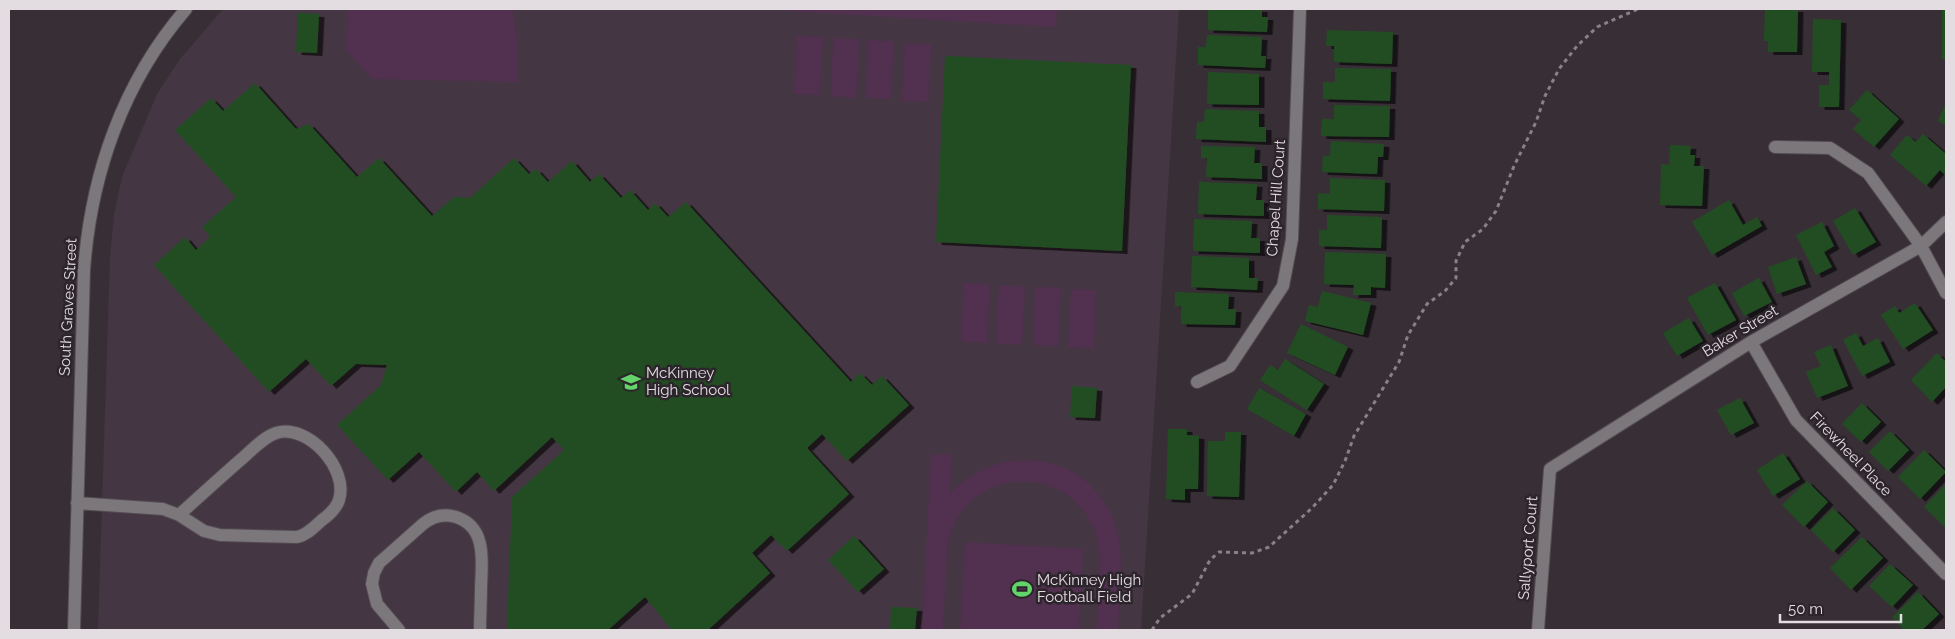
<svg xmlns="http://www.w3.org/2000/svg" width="1955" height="639" font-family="Raleway,sans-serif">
<defs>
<filter id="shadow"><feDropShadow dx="5.5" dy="3" stdDeviation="0" flood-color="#0009"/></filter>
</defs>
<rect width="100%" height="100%" fill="#382f36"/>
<path fill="#453643" d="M223,9H1179L1141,630H98L110,258L114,215L122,177L157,94L180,59Z"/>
<path fill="#52304f" d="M348,9H512L518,42L517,82L372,79L346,50Z
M789,9H1057L1056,27L788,11Z
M797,36L823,37L820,95L794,94Z
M833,38L859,39L856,98L831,96Z
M868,40L894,41L891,99L866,98Z
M905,43L931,44L928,102L902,101Z
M964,283L990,284L987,343L961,341Z
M999,285L1025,287L1022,345L996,343Z
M1035,287L1061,288L1058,346L1033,345Z
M1071,289L1096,290L1094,348L1068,347Z
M931,454L952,455L950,493C1001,440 1090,452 1115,524C1126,558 1119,595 1118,630H1096C1098,598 1106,555 1092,525C1063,462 970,469 950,535C946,547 947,561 946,573C945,592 944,611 943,630H922Z
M965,542L1083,549L1079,630H960Z"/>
<path fill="#214e23" filter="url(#shadow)" d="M1208,9H1262V17H1268L1267,32L1208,30Z
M1765,9H1798L1797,52H1768V41H1764Z
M1942,10H1946V59H1942Z
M298,13L319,14L317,53L296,52Z
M1813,19L1841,20L1839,107H1819V85H1829V72H1812Z
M1327,30L1393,32L1392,64L1334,62V46H1326Z
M1207,35L1262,37L1261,56H1266L1265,68L1198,65V47H1206Z
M945,56L1131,65L1122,251L936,242Z
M1335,68L1391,69L1390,101L1323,99V82H1335Z
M1208,72L1259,74V105L1207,104Z
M255,83L296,129L309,124L357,177L379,158L432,216L454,197L470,198L514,158L529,174L536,169L548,182L572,161L590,182L599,174L621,198L630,190L648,210L655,203L668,217L686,202L851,382L860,373L872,385L882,376L909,405L847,461L822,434L807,448L849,494L787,551L771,535L752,553L770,573L708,630H672L645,597L608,630H507L512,497L564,450L552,437L494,491L477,472L456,492L419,452L388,480L337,425L381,385L387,365L356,364L331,386L306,359L269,392L154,265L185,237L196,250L210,237L202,227L236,197L175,130L211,98L223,111Z
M1867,90L1899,119L1874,147L1853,129L1861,120L1849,110Z
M1946,103V125L1938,121Z
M1334,105L1390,106L1389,137L1321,136L1322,119H1334Z
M1205,109L1259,111V127H1266V142L1196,139L1197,122H1204Z
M1923,134L1946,154V176L1940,170L1926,186L1890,155L1907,135L1916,142Z
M1331,141L1384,144L1383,157H1378L1377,174L1322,172L1323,156H1330Z
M1670,145L1691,146L1690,155H1695L1694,166H1704L1702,206L1660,205L1661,164L1669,165Z
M1201,146L1255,147L1254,163H1262V179L1206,177L1207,158H1201Z
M1330,178L1385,180L1384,211L1318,209V193L1330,194Z
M1199,182L1257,184L1256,200H1264V216L1198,214Z
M1729,200L1743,225L1757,217L1762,226L1712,255L1692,222Z
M1855,208L1876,242L1853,255L1833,221Z
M1327,215L1382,217L1381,248L1319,246V230H1327Z
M1194,219L1252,221L1251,238H1260V253L1193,251Z
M1822,222L1834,246L1824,252L1832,267L1816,275L1796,235Z
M1325,252L1386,254L1385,288L1371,287V295H1353L1354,285L1324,284Z
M1192,256L1249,258V278H1258L1257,290L1191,287Z
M1796,257L1806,284L1777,294L1768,267Z
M1759,278L1772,302L1744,316L1732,293Z
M1715,283L1736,320L1708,335L1687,298Z
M1322,291L1371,303L1363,335L1305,321L1309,305L1318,307Z
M1175,292L1229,294L1228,309H1236L1235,325L1181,324V306H1175Z
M1915,303L1933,330L1903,349L1881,315L1895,306L1899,313Z
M1689,318L1703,341L1677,356L1663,333Z
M1301,324L1348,347L1335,375L1287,353Z
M1856,333L1863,346L1878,338L1890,362L1862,376L1843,340Z
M1831,345L1848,386L1817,398L1806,372L1821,366L1814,352Z
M1937,353L1946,362V387L1932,402L1911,380Z
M1285,359L1324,384L1307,410L1260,380L1270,365L1278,370Z
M1072,386L1097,388L1095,418L1070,417Z
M1259,388L1306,414L1294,436L1247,409Z
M1740,398L1754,423L1731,435L1717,410Z
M1862,403L1881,422L1861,442L1842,424Z
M1168,429H1187V435L1199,436L1198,489H1185V500L1166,499Z
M1890,431L1909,450L1888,471L1869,452Z
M1225,432H1241L1239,497L1207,496L1208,441H1225Z
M1924,450L1946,472L1920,499L1898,477Z
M1783,453L1800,479L1773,496L1757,470Z
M1807,481L1828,502L1804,527L1782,505Z
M1946,484V528L1924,507Z
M1833,508L1855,530L1833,552L1811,530Z
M854,536L884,569L858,592L828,560Z
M1862,537L1883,558L1851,590L1830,568Z
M1890,564L1913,585L1892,607L1869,586Z
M1918,592L1939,614L1922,630H1904L1892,617Z
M891,607L917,608L915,630H890Z"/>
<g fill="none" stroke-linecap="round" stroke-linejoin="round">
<defs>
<path id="minor" d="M1775,147L1830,148L1868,173L1921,246L1946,293
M1751,342L1796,420L1946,574
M1197,382L1230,366L1283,286L1292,239L1300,9
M77,503L163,509L179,515L204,531L220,535L297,537C307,535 314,527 322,520C329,515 336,509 339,500C349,469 308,423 276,433C264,437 254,448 245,456C223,475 201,495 179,515
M74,630L84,270C91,174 123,82 186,9
M399,630L377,604L372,584L374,573L379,563L423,524C433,516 443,513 456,517C487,527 482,561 481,587C481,602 480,616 480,630
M1538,630L1550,469L1751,342L1921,246L1946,222"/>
</defs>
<use href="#minor" stroke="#534b52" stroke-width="14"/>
<path stroke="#898187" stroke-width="3" stroke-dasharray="4 4" stroke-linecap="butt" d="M1152,630L1160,618L1192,594L1210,560L1219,552L1252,553L1269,547L1312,508L1333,485L1345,461L1354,436L1399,362L1408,335L1427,304L1445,291L1456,278V261L1465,242L1483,229L1496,211L1514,166L1536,122L1545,96L1559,69L1577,46L1597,27L1638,9"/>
<use href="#minor" stroke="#7b777b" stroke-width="12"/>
</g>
<defs>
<symbol id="school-bare" viewBox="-9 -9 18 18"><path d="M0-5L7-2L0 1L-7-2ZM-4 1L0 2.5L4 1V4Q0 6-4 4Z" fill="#62d469" stroke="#2d252c" stroke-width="2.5" paint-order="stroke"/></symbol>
<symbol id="stadium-bare" viewBox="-9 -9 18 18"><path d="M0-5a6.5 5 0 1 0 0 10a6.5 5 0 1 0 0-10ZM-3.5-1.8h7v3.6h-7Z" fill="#62d469" stroke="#2d252c" stroke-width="2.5" paint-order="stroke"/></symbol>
</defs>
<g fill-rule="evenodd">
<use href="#school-bare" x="617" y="368" width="28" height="28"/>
<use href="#stadium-bare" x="1008" y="575" width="28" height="28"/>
</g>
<g text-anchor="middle" stroke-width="5" stroke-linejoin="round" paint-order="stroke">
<g font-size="15" fill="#e3dde2" stroke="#2d252c">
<text transform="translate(1276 198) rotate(-86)" y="5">Chapel Hill Court</text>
<text transform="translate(68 307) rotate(-87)" y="5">South Graves Street</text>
<text transform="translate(1740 331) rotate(-31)" y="5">Baker Street</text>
<text transform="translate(1851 454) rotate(46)" y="5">Firewheel Place</text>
<text transform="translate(1528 548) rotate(-85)" y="5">Sallyport Court</text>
</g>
<g font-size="15" fill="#e3dde2" stroke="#2d252c" text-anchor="start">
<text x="646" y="378">McKinney<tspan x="646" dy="17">High School</tspan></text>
<text x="1037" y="585">McKinney High<tspan x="1037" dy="17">Football Field</tspan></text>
</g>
</g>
<rect width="1955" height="639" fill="none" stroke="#e3dde2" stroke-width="20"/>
<path d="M1780 614v8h121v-8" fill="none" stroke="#e3dde2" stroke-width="2.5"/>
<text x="1788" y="614" font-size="15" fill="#e3dde2" stroke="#2d252c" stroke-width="4" paint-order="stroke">50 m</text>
</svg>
